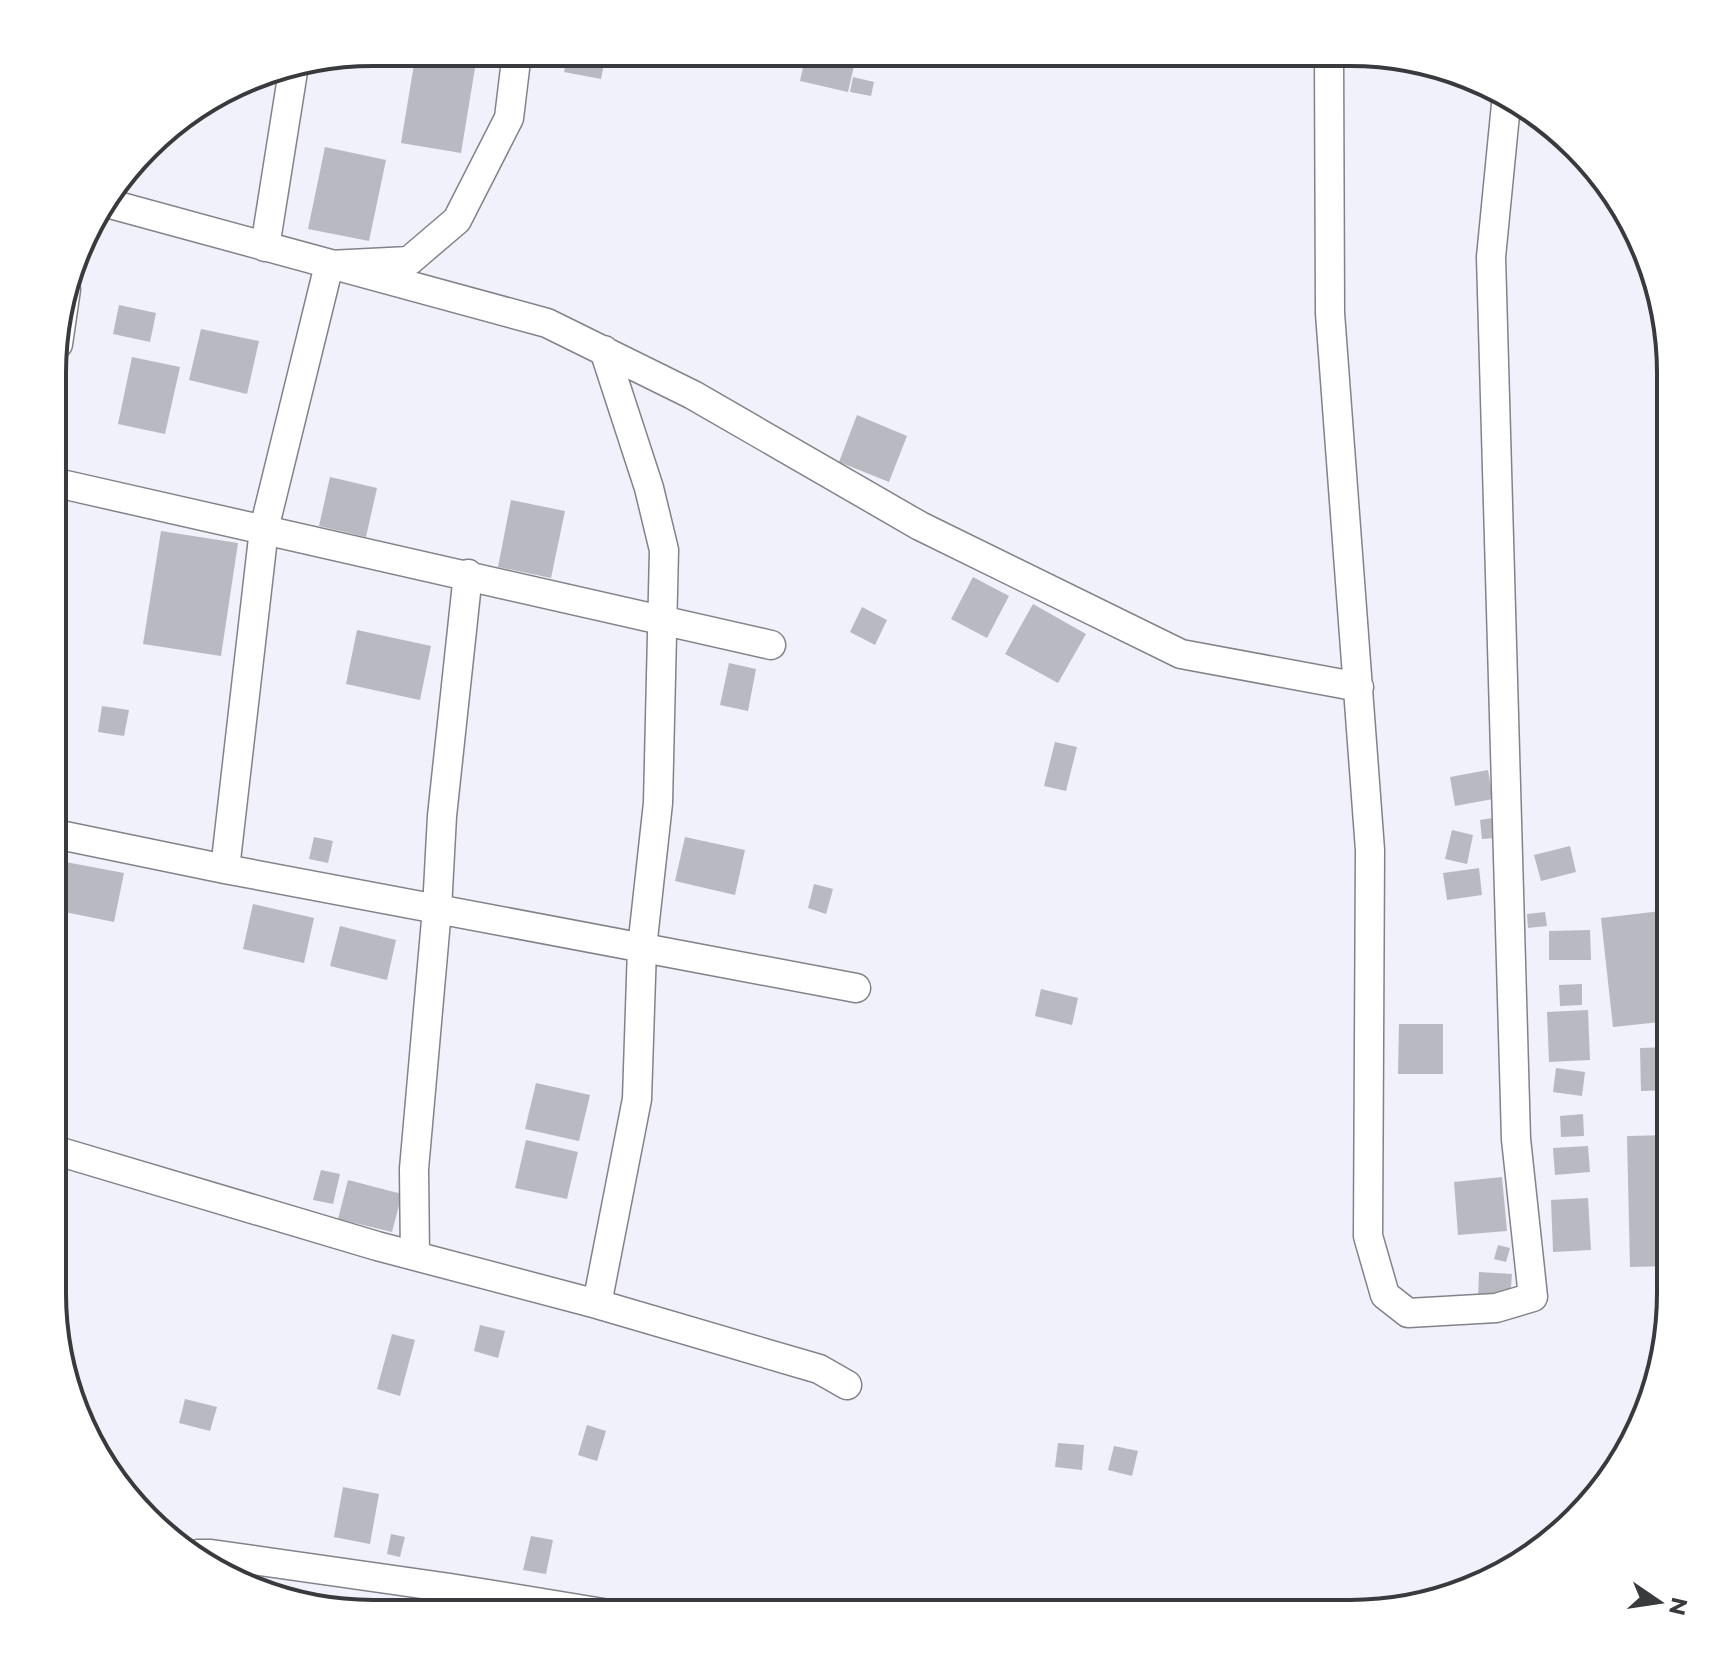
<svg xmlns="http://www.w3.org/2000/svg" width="1723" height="1666" font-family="Montserrat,sans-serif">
<rect width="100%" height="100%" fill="#f1f1fb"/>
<path fill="#b9b9c2" d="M416,52H452L477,56L461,153L401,143Z
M568,53H606L601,79L564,72Z
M806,53H857L848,92L800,81Z
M853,77L874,82L871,96L850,92Z
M325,147L386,160L369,241L308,229Z
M119,305L156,313L150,342L113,334Z
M201,329L259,341L247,394L189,380Z
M132,357L180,367L165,434L118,424Z
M857,415L907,436L889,482L839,462Z
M330,477L377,488L366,537L319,526Z
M511,500L565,511L551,578L498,567Z
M161,531L238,543L221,656L143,644Z
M973,577L1009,596L987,638L951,619Z
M1033,604L1086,634L1058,683L1005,654Z
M862,607L887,620L875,645L850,632Z
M357,630L431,646L420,700L346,684Z
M729,663L756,669L748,711L720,705Z
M102,706L129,710L124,736L98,732Z
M1055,742L1077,747L1066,791L1044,786Z
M1488,770L1493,799L1455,806L1450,777Z
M1493,818L1495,838L1482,839L1480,820Z
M1452,830L1473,835L1467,864L1445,859Z
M314,837L333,841L328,863L309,859Z
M685,837L745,850L735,895L675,881Z
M1570,846L1576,872L1541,881L1534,855Z
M55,860L124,873L114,922L55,910Z
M1479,868L1482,895L1447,900L1443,873Z
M814,884L833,889L826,914L808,908Z
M253,904L314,918L304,963L243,949Z
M1670,910V1021L1613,1027L1601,918Z
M1545,912L1547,926L1528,928L1527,914Z
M340,926L396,940L387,980L330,966Z
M1590,930L1591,960H1549V931Z
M1582,984V1005L1560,1006L1559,985Z
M1041,989L1078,998L1072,1025L1035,1016Z
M1588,1010L1590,1060L1549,1062L1547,1012Z
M1399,1024H1443V1074H1398Z
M1670,1047V1090L1641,1091L1640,1048Z
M1556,1068L1585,1072L1582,1096L1553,1092Z
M536,1083L590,1095L579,1141L525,1129Z
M1583,1114L1584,1136L1561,1137L1560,1116Z
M1670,1135V1266L1630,1267L1627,1136Z
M526,1140L578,1152L567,1199L515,1188Z
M1588,1146L1590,1172L1555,1175L1553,1148Z
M321,1170L340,1174L333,1204L313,1200Z
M1502,1177L1507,1231L1458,1235L1454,1182Z
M348,1180L402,1194L392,1232L338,1219Z
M1588,1198L1591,1250L1553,1252L1551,1200Z
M1498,1245L1510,1248L1506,1262L1494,1259Z
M1479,1272L1512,1274L1510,1300L1478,1298Z
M480,1325L505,1331L498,1358L474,1351Z
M392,1334L415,1340L400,1396L377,1389Z
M185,1399L217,1407L210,1431L179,1423Z
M587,1425L606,1431L597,1461L578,1455Z
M1058,1443L1084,1445L1082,1470L1055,1467Z
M1114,1446L1138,1451L1132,1476L1108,1470Z
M343,1487L379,1494L370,1544L334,1537Z
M391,1534L405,1537L400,1557L387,1554Z
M531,1536L553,1540L546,1574L523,1570Z"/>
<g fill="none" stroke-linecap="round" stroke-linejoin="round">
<defs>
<path id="street" d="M1329,55L1330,313L1370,850L1368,1236L1385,1295L1408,1313L1496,1308L1533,1297L1516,1139L1491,257L1507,94
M103,202L547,323L693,395L920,526L1181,654L1359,687
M265,247L294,65
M58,344L66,289
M57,483L771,645
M55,834L225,869L856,988
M225,869L264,529L329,265L409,261L457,220L509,118L517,52
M54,1150L377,1246L597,1304L819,1369L847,1385
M415,1256L414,1169L437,909L442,816L468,574
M597,1304L637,1099L642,948L658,803L664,550L649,488L604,350
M198,1554H211L450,1588L603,1613"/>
</defs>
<use href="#street" stroke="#82828a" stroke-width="31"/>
<use href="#street" stroke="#fff" stroke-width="28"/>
</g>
<path d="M0 0H1723V1666H0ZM373 66H1350A307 307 0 0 1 1657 373V1293A307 307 0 0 1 1350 1600H373A307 307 0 0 1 66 1293V373A307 307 0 0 1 373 66Z" fill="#fff" fill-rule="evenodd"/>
<path fill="none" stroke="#393a3d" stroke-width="4" d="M373 66H1350A307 307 0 0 1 1657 373V1293A307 307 0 0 1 1350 1600H373A307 307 0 0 1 66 1293V373A307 307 0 0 1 373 66Z"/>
<g transform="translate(1659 1602) rotate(103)" stroke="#ffffff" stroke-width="6" paint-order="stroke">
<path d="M0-6L14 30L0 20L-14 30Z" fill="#393a3d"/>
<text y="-12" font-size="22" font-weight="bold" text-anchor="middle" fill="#393a3d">N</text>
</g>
</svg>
